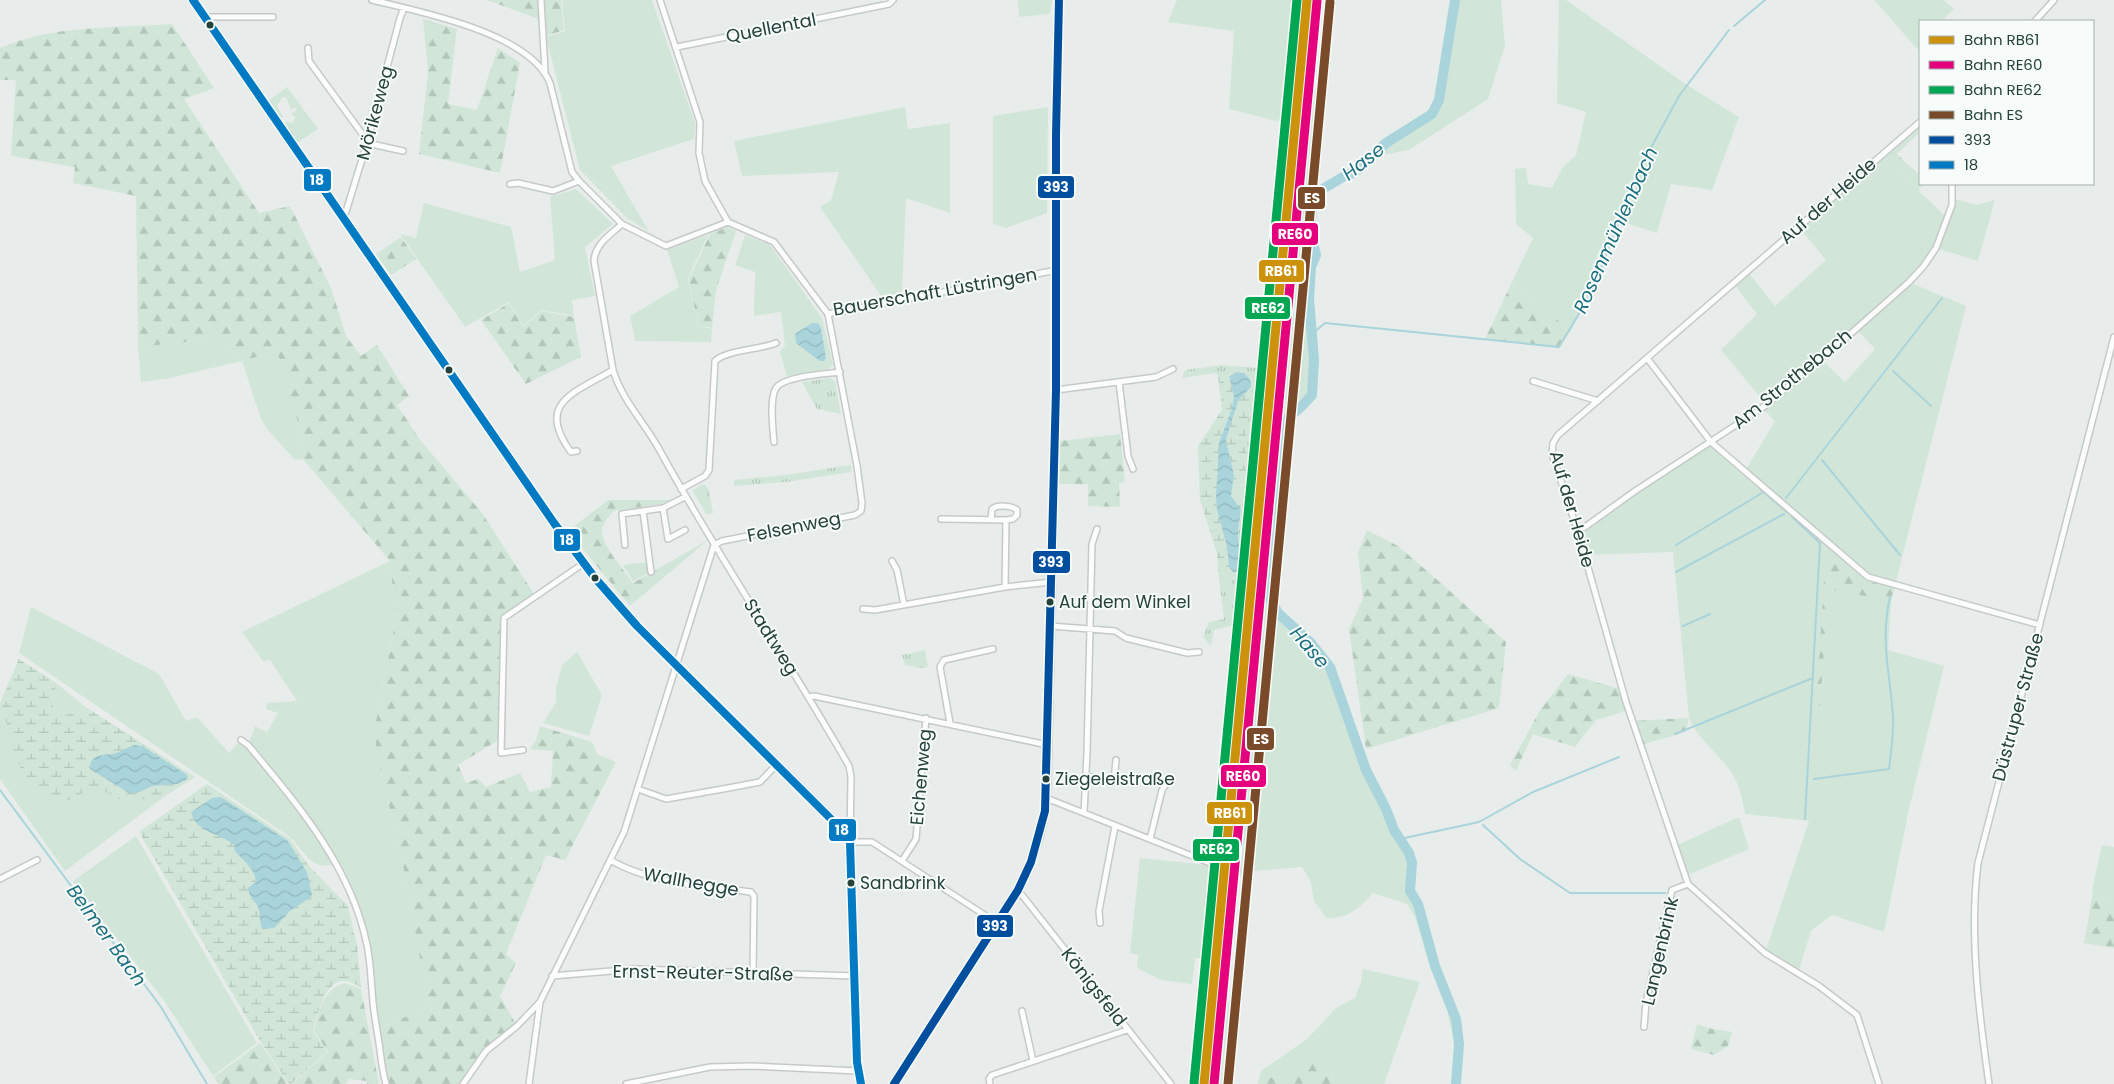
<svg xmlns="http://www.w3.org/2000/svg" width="2114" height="1084" font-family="Poppins,sans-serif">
<defs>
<pattern id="forest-firs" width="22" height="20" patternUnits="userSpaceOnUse" patternTransform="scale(1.25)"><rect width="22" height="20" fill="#d1e6d8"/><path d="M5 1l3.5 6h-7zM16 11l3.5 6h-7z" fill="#b3c6ba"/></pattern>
<pattern id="wetland-marsh" width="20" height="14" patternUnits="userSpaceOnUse" patternTransform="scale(1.25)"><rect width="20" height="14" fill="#d1e6d8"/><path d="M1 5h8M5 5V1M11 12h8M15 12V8" fill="none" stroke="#b3c6ba"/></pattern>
<pattern id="park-tufts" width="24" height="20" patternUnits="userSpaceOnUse" patternTransform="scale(1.25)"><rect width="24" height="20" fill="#d1e6d8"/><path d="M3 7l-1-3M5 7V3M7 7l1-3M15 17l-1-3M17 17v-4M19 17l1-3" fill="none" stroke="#b3c6ba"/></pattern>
<pattern id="water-waves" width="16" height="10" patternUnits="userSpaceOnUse" patternTransform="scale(1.25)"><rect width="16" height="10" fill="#a9d4db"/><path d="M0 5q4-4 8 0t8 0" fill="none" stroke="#91b7bd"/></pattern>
</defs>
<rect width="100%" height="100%" fill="#e8edeb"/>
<path fill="#d1e6d8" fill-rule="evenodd" d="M562,0H652L695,123L694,139L611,166L649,232L627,218L580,170L546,37L565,31Z
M1018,0H1052L1050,14L1019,17Z
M1177,0H1300L1288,124L1229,109L1234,31L1168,22Z
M1455,0H1501L1505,46L1488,99L1409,150L1372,157L1386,143L1432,114L1439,100Z
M1559,0H1566L1687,85L1739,117L1712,190L1671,184L1657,233L1619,221L1592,292L1571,330L1511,284L1533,238L1516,224L1515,169L1526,168L1528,184L1552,188L1563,167L1576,155L1586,112L1557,103Z
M1874,0H1944L1954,9L1942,21H1920V52Z
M1306,77L1314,80L1324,129L1309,157L1311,191L1317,195L1312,207L1310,231L1316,255L1311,267L1309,299L1314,360L1312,395L1302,406L1289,417L1282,428L1270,599L1278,613L1311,643L1329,665L1366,770L1386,809L1394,830L1409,853L1412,863L1410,891L1418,904L1435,966L1456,1019L1459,1044L1456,1084H1451L1456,1053L1446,1004L1426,954L1415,917L1407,904L1373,893C1359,909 1347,919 1326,918L1314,901L1311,882L1302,867L1243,872L1240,878L1237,870L1249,765L1247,748L1255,669H1250Z
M287,87L318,129L297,143L283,123L286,122L293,123L295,117L291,114L297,110L294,107L291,110L286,97H283L277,105L283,117L281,119L268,101Z
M905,107L908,129L950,123V213L906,198L902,293L882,297L820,207L831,200L839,172L742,176L734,141Z
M1048,107L1047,213L1006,228L993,224V116Z
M1882,155L1947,218L1952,198L1977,205L1995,200L1978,261L1936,248L1909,282L1966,306L1891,601L1888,650L1944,666L1909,809L1884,932L1832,915L1811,931L1798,973L1765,953L1809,821L1745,814C1742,796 1738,778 1725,764C1712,748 1697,737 1689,718L1673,552L1585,555L1578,532L1711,442L1745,471L1775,421L1762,408L1766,404L1721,350L1757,314L1733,283L1747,271L1775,306L1826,260L1798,226ZM1856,329L1875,349L1845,382L1821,359Z
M576,189L613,224L585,247L595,296L572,300L574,316L541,310L523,326L509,302L465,327L400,234L416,238L424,203L511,227L520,272L555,260L550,197Z
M708,235L688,279L698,325L712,329L711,342L635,341L630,316L679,287L667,250Z
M745,235L770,245L822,318L833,365L829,369L787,376L780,352L785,345L781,312L754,316L755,272L735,265Z
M214,339L242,361L277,351L298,423L303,459L295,460L267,429L261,419L242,361L165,379L141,382L138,347Z
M390,561L396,619L376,721V752L401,854L429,1007L377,1029L373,981L360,918L337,864C307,871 307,851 287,835L19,653L31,607L159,674L186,721L197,717L229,753L241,740L248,745L255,726L267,732L278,713L266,709L267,703L297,701L270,660L263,661L242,632Z
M577,652L602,695L589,736L543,723L556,702V689L562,665Z
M19,659L56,683L87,708L195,777L168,794L65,871L0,779V703Z
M1739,817L1749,849L1685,876L1675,846Z
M136,836L257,1043L213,1076L165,1002L73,881Z
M2102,845L2114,847V900L2092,898L2093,886Z
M1140,858L1208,865L1215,870L1206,959L1195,958L1192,984L1161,980L1137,968L1138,955L1130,953Z
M1363,969L1420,982L1384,1084H1335L1329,1059L1281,1076L1259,1079L1261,1071L1307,1039L1336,1008L1355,998L1361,982Z
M1230,1001L1221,1084H1211L1219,1002Z"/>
<path fill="url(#forest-firs)" d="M487,0H561L564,30L546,36L536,18Z
M423,19L457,29L448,104L477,110L498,48L520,63L500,173L419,154L428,71Z
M172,24L214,88L184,99L259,213L290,206L331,288L346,336L361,356L377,345L409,396L397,405L421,441L482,513L536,597L501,617L500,739L458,765L466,783L478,779L486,787L520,773L530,792L551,787L553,751L530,749L536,740L540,726L592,742L597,754L616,762L565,860L546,855L506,954L516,963L500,996L517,1026L486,1051L463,1084H386L377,1029L429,1007L401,854L376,752V721L396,619L390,561L303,459L298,423L277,351L242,361L214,339L138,347L136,196L73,183L75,167L11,156L16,80H0V48C53,25 116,28 172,24Z
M1918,124L1920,132L1897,154L1917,173L1920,171V184H1924L1918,190L1882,155Z
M727,227L736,231L716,290L712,328L698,325L689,279L710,234Z
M401,237L416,259L391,275L376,254Z
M1511,284L1571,330L1559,347L1485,339Z
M509,303L523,327L541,311L574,317L581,357L526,384L481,320Z
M1120,434L1125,482L1119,483L1120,507L1088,506V484H1059L1060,441Z
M608,500H674L660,504L613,511C609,517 601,524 602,532C603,547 624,570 633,583L708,540L630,606L568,531Z
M1367,530L1398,546L1442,584L1506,642L1499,708L1366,749L1349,629L1363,598L1358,553Z
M1829,548L1865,580L1894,588L1891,601L1828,589L1820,706H1816L1826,550Z
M1568,674L1616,688L1622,686L1629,710L1596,720L1575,747L1533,734L1516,771L1510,765L1539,712Z
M1689,718L1686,731C1672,737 1657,740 1641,745L1633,721Z
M2092,898L2114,900V948L2084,943Z
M345,983L361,989L379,1084H367V1081L349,1079L345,1084H292L328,1052L314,1031C319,1012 323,988 345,983Z
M1697,1024L1713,1029L1732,1032L1728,1046L1714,1055L1691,1049Z
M260,1043L288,1084H218L214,1077Z
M1329,1059L1335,1084H1258L1259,1079L1281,1076L1305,1061Z"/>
<path fill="url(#wetland-marsh)" d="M1224,374L1229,376L1234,397L1232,408L1219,443L1220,459L1217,473V510L1227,547L1229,567L1234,573C1228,575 1223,574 1218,570L1217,554L1200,500L1198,446L1222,410L1218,376Z
M1251,387L1252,391L1258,394C1260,401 1257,404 1252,409L1247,481L1232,490L1231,494L1234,475L1226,440L1238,401Z
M19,659L56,683L53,707L54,713L60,717L87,708L195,777L168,794L130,802L121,800L104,791L86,789L75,800C64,800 50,800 41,793C15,777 9,729 1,702Z
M207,784L290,839L309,866L348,906L357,945L361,987C356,985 351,982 346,981C325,978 317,1017 313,1031L327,1052L291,1084H289L260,1041L139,832Z"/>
<path fill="url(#park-tufts)" d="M1222,365L1269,369L1245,623L1214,630L1211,646L1203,637L1209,622L1224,619L1218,570L1223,573H1237L1241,554L1238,532L1241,509L1233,499L1231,494L1234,487L1243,485L1247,481L1246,431L1249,416L1259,398L1258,394L1252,391L1249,378L1243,373L1218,376L1216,373L1182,378L1185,370Z
M830,378L835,381L841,414L817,409L802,382Z
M851,465V472L786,482L734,486V480L785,475Z
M704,484L709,489L713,513L707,515L692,490Z
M647,562L648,573L633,581L623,565Z
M925,650L928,667L921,668L905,665L902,655Z"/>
<path fill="url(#water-waves)" d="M812,323H818L821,328L826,358L824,361H820L796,343L795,334Z
M1237,372L1244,373L1249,378L1251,383V387L1238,401L1226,440L1234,475L1231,496L1241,509L1238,532L1241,566L1239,571L1234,573L1229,567L1227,547L1217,510L1216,496L1219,443L1232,408L1234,397L1229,376Z
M134,745L142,746L186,774L188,777L186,780L177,784L153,786L137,793H129L90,769C89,755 101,755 112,754C119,753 128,747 134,745Z
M221,797L287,840L307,872L312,894L311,897L290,911L274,928L262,929C259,922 261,914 258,907C254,899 249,897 248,888L256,882C256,869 242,860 234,850L235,846C221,832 196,834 191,812L212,798Z"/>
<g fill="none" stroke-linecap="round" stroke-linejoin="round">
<path stroke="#a9d4db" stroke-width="2" d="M1734,26L1765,0
M1312,334L1325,323L1559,347L1592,292L1639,170L1679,96L1729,30
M1893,371L1931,406
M1822,460L1900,555
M1760,489L1787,512
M1786,498L1942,298
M1792,517L1820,543L1805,819
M1676,545L1762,493
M1676,572L1784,514
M1683,626L1710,614
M1675,734L1813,678
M1814,779L1889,769C1891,752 1894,733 1893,716C1890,673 1880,641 1890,597
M0,790L161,1007L207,1084
M1483,825L1520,859L1570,893H1665
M1400,839L1479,822L1533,792L1619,757"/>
<path stroke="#a9d4db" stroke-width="10" d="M1455,0L1439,100L1432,114L1386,143L1354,173L1348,174L1321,190L1312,207L1310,231L1316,255L1311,267L1309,299L1314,360L1312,395L1302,406L1289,417L1282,428L1270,592V599L1278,613L1311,643L1330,667L1366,770L1386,809L1394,830L1409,853L1412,863L1410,891L1418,904L1435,966L1456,1019L1459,1044L1456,1084"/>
<defs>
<path id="minor" d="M193,0L554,523L595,578L637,626L845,833L850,842
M372,0C421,12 530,33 550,83L572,172L579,181L622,224L666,246L728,222L774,242L828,314L1057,270
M541,0L545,72
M660,0L700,122L699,153L705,181L728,222
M205,17H273
M2035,21L2054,0
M677,47L889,4L893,0
M308,48L309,61L363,135L368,137
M367,143L403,151
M510,184L518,183L553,191L579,181
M344,218L367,143L400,18L404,8
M622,224C610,235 595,244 594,261L613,370C622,400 644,422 659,449C718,557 788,659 849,766L851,777L850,842L854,930L857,1062L861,1084
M1647,358L1711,442L1868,577L2040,625
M1533,381L1598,401
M1119,382L1128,456L1133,469
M1056,390L1156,377L1173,369
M774,442C773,429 769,399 776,388C784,376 826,374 840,372
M577,451L571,452C535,403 574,393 613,370
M681,489L705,476L709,470L715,361C726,350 759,350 776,343
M663,508L668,539L685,530
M643,511L651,572
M941,519L1006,520L1013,519L1017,515V510C1011,505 997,505 992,509L991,520
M1578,532L1635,491L1762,408L1847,337L1909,282L1923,267L1936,248L1952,205V184
M625,545L622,514L663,508L685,497
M892,561L897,570L904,605
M1005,587L1006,520
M863,609L875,610L1005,587L1051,582
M1051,626L1115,631L1126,638L1187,653L1199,652
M810,697L814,696L1048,745
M950,723L940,667L944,660L993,649
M241,740L248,745C298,805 351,866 367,945C371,964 371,983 373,1002C374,1015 377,1029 379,1043C381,1057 382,1071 386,1084
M523,750L501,753L504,618L584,563
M1085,775L1111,783L1114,781L1116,760
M638,789L666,799L723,789L760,782L777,764
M1046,798L1210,863L1237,870
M1084,813L1087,753L1092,544L1097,529
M1150,839L1162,790L1166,784
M850,842H872L997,923
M610,860C652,884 704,886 751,892L754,896L753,974
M902,861L916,839L926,718
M0,879L37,860
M1018,890L1171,1084
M1100,923L1099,911L1115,826
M552,976L635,969L856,976
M1022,1011L1033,1061
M1644,1027L1646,1002L1672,890L1688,884
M463,1084L486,1051L517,1026L539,1003
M529,1084L540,1002L624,832L714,545L722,541L855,515L861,511L862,503L857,466L828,314
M626,1084L710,1067L751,1066L858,1071
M990,1084L989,1079L992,1075L1127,1030
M1879,1084L1857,1015L1819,986L1765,953L1688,884L1626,702L1578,532L1552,454L1553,443L1558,435L1920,122
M1989,1084C1979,1014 1969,933 1978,863L2114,337"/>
<path id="secondary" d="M894,1084L1018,890L1031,862L1040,834L1045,811L1047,779L1056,390V135L1059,0"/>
</defs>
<use href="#minor" stroke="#c5cac8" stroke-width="8"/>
<use href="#secondary" stroke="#c3cbc8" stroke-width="10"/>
<use href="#minor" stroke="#fcfcfc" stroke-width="5"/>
<use href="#secondary" stroke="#fcfcfc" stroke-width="8"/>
<defs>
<path id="bus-1" d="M894,1084L1018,890L1031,862L1045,811L1056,390V135L1059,0"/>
<path id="bus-2" d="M193,0L554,523L595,578L637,626L845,833L850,842L857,1062L861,1084"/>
</defs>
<use href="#bus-1" stroke="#f7fbf9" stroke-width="11"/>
<use href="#bus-2" stroke="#f7fbf9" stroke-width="11"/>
<use href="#bus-1" stroke="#004f9f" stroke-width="8"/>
<use href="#bus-2" stroke="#007ac3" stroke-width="8"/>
<defs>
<path id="rail-1" d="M1204,1084L1307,0"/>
<path id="rail-2" d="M1214,1084L1317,1"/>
<path id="rail-3" d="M1194,1083L1297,0"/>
<path id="rail-4" d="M1228,1084L1330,2"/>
</defs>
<use href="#rail-1" stroke="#f7fbf9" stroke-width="12"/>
<use href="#rail-2" stroke="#f7fbf9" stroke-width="12"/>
<use href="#rail-3" stroke="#f7fbf9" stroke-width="12"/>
<use href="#rail-4" stroke="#f7fbf9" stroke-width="12"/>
<use href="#rail-1" stroke="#cd920c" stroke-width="9"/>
<use href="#rail-2" stroke="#e5007d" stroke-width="9"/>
<use href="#rail-3" stroke="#00a651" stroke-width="9"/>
<use href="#rail-4" stroke="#7a4b2a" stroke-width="9"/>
</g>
<g fill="#24423a" stroke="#f7fbf9" stroke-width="2">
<circle cx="210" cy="25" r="4.5"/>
<circle cx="449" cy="370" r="4.5"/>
<circle cx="595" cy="578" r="4.5"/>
<circle cx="1050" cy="602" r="4.5"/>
<circle cx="1046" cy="779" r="4.5"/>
<circle cx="851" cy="883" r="4.5"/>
</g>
<g text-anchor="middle" stroke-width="4" stroke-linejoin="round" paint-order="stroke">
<g font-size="17" fill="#24423a" stroke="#f7fbf9" text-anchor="start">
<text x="1059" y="608">Auf dem Winkel</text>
<text x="1055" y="785">Ziegeleistraße</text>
<text x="860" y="889">Sandbrink</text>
</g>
<g font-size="18" fill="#24423a" stroke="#f7fbf9">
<text transform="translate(771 28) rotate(-11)" y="6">Quellental</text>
<text transform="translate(375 113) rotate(-75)" y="6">Mörikeweg</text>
<text transform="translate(1828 201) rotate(-41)" y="6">Auf der Heide</text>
<text transform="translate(935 292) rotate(-10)" y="6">Bauerschaft Lüstringen</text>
<text transform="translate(1792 379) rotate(-39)" y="6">Am Strothebach</text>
<text transform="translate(1572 509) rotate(74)" y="6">Auf der Heide</text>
<text transform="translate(794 527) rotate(-11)" y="6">Felsenweg</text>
<text transform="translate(771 637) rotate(58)" y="6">Stadtweg</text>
<text transform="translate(2018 707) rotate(-75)" y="6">Düstruper Straße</text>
<text transform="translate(921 777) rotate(-85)" y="6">Eichenweg</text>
<text transform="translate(691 882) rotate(10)" y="6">Wallhegge</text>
<text transform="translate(1660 951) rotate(-77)" y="6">Langenbrink</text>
<text transform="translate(703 973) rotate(1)" y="6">Ernst-Reuter-Straße</text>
<text transform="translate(1094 987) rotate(52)" y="6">Königsfeld</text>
</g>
<g font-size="19" font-style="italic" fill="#1c6f80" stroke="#f7fbf9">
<text transform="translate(1363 161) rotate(-38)" y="7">Hase</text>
<text transform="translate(1615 230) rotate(-66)" y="7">Rosenmühlenbach</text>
<text transform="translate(1310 647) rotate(49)" y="7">Hase</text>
<text transform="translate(107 935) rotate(54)" y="7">Belmer Bach</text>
</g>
</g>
<g stroke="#f7fbf9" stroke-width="2">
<rect x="303" y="168" width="29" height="24" rx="5" fill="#007ac3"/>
<rect x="1037" y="175" width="38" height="24" rx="5" fill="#004f9f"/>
<rect x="1297" y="186" width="29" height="24" rx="5" fill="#7a4b2a"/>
<rect x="1271" y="222" width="48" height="24" rx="5" fill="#e5007d"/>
<rect x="1258" y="259" width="47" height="24" rx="5" fill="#cd920c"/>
<rect x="1244" y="296" width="47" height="24" rx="5" fill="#00a651"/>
<rect x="553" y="528" width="28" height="24" rx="5" fill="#007ac3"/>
<rect x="1032" y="550" width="39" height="24" rx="5" fill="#004f9f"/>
<rect x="1246" y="727" width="29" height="24" rx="5" fill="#7a4b2a"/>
<rect x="1220" y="764" width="47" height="24" rx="5" fill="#e5007d"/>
<rect x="1206" y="801" width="47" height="24" rx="5" fill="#cd920c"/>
<rect x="828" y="818" width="29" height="24" rx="5" fill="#007ac3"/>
<rect x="1192" y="838" width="48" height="24" rx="5" fill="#00a651"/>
<rect x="976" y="914" width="38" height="24" rx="5" fill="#004f9f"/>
</g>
<g font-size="14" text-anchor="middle" font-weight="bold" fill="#fff">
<text x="317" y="185">18</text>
<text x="1056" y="192">393</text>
<text x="1312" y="203">ES</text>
<text x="1295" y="239">RE60</text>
<text x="1281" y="276">RB61</text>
<text x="1268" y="313">RE62</text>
<text x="567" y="545">18</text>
<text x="1051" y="567">393</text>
<text x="1261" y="744">ES</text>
<text x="1243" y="781">RE60</text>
<text x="1230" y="818">RB61</text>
<text x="842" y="835">18</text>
<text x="1216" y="854">RE62</text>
<text x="995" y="931">393</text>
</g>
<rect x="1919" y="20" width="175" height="165" fill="#f7fbf9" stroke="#a3b1ad"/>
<rect x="1929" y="36" width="25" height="8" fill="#cd920c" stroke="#a3b1ad"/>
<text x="1964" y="45" font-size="15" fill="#24423a">Bahn RB61</text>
<rect x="1929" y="61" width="25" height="8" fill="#e5007d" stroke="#a3b1ad"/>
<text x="1964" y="70" font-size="15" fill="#24423a">Bahn RE60</text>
<rect x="1929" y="86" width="25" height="8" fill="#00a651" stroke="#a3b1ad"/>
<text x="1964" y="95" font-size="15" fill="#24423a">Bahn RE62</text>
<rect x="1929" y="111" width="25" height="8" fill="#7a4b2a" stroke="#a3b1ad"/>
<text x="1964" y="120" font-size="15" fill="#24423a">Bahn ES</text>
<rect x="1929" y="136" width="25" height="8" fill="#004f9f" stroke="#a3b1ad"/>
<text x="1964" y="145" font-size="15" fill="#24423a">393</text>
<rect x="1929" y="161" width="25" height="8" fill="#007ac3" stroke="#a3b1ad"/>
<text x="1964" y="170" font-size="15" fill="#24423a">18</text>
</svg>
